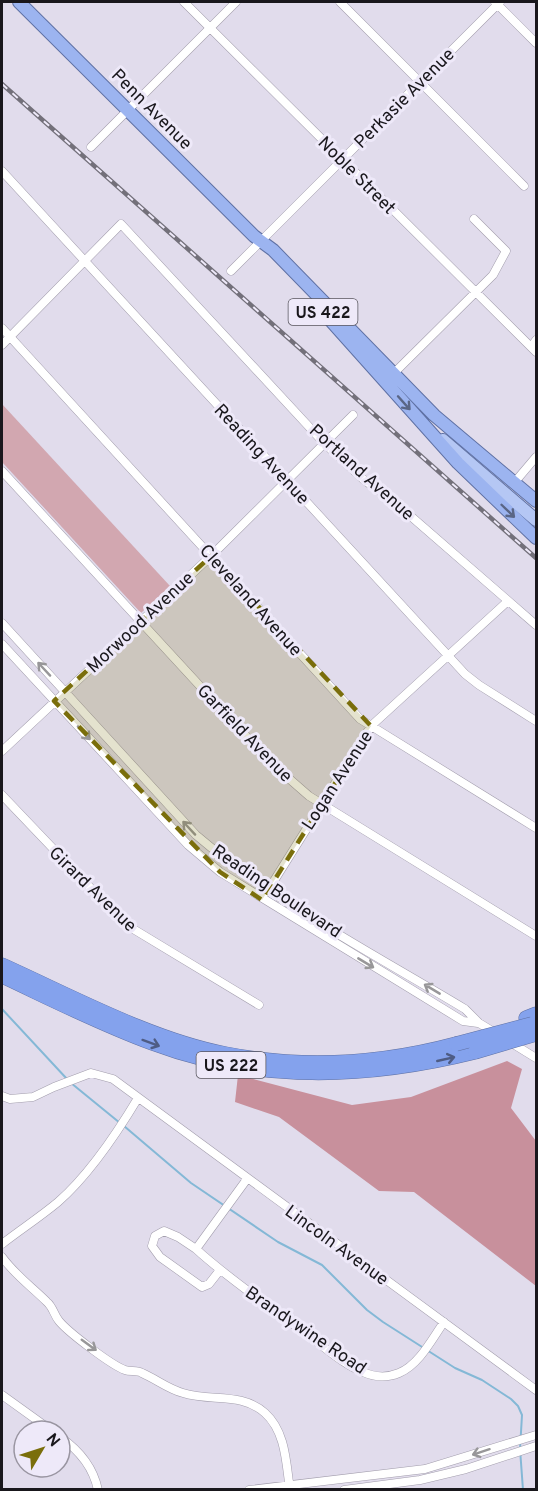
<svg xmlns="http://www.w3.org/2000/svg" width="538" height="1491" font-family="Overpass,sans-serif">
<rect width="100%" height="100%" fill="#e1dcec"/>
<path fill="#d2a7b0" d="M2,404L170,586L141,613L2,462Z"/>
<path fill="#c8909c" d="M507,1061L522,1069L511,1108L536,1141V1286L414,1192L379,1191L279,1117L235,1102L238,1075L352,1105L411,1097Z"/>
<g fill="none" stroke-linecap="round" stroke-linejoin="round">
<path stroke="#84b8d6" stroke-width="2" d="M2,1009L67,1079
M71,1083L120,1123
M124,1126L191,1183L278,1242L322,1265L367,1310L383,1322L455,1368L482,1380L511,1399L518,1406L522,1415L520,1449L523,1490"/>
<defs>
<path id="minor" d="M184,2L531,347
M340,2L524,186
M495,2L536,43
M91,147L236,2
M2,171L465,674L479,685L536,721
M231,271L500,2
M2,328L360,719L536,828
M536,340L531,347L536,352
M2,345L121,224L324,443L364,480L391,499L536,625
M390,377L493,275L506,251L474,219
M2,471L269,761L309,796L536,936
M514,483L536,457
M2,623L196,835C277,904 374,954 465,1009L479,1023L497,1034
M2,644L188,845L220,872L463,1021L478,1023
M2,751L211,556L353,415
M2,795L125,924L259,1005
M267,892L371,726L508,601
M510,1042L536,1058
M2,1096L10,1099L33,1097L54,1087L91,1073L113,1079L536,1390
M247,1179L196,1249C231,1281 271,1307 309,1336C326,1348 344,1365 363,1372C374,1377 387,1378 399,1373C419,1365 432,1339 444,1322
M2,1244C20,1230 40,1217 58,1202C89,1175 117,1133 138,1098
M196,1249L178,1237L164,1231L155,1236L152,1246L160,1257L202,1287L209,1284L220,1270
M2,1257C16,1276 31,1286 47,1302C53,1307 54,1315 59,1321C68,1332 111,1365 125,1370C130,1372 137,1370 142,1373C156,1379 168,1389 183,1393C211,1402 242,1392 265,1413C286,1432 286,1463 290,1490
M2,1395L52,1431
M60,1437C79,1450 93,1466 98,1490
M249,1490L425,1469L536,1435
M344,1490L420,1480L466,1469L536,1446"/>
<path id="primary" d="M443,440L536,520"/>
<path id="trunk" d="M19,2L254,236L273,250L434,415L536,501
M323,312L458,463L536,538"/>
<path id="motorway" d="M2,965C71,996 152,1040 226,1054C303,1069 381,1064 456,1044
M2,976C51,999 100,1024 152,1043C258,1083 366,1079 475,1052
M526,1018L536,1014"/>
</defs>
<use href="#minor" stroke="#a39ead" stroke-width="9"/>
<use href="#primary" stroke="#5f71a4" stroke-width="14"/>
<use href="#trunk" stroke="#5f71a4" stroke-width="14"/>
<use href="#motorway" stroke="#5f71a4" stroke-width="15"/>
<use href="#minor" stroke="#fff" stroke-width="8"/>
<use href="#primary" stroke="#b5c7f4" stroke-width="12"/>
<use href="#trunk" stroke="#9cb4f0" stroke-width="12"/>
<use href="#motorway" stroke="#84a2ed" stroke-width="14"/>
<defs>
<path id="rail" d="M2,84L536,558"/>
</defs>
<use href="#rail" stroke="#73707a" stroke-width="4.5"/>
<use href="#rail" stroke="#eee9f9" stroke-width="2" stroke-dasharray="7" stroke-linecap="butt"/>
<defs>
<path id="motorway-bridge" d="M456,1044L532,1024
M475,1052L536,1034"/>
</defs>
<use href="#motorway-bridge" stroke="#5f71a4" stroke-width="15" stroke-linecap="butt"/>
<use href="#motorway-bridge" stroke="#84a2ed" stroke-width="14"/>
</g>
<defs><path id="oneway-shaft" d="M-6 0H5M1.5-3L5.5 0L1.5 3" fill="none" stroke-width="1.6" stroke-linecap="round" stroke-linejoin="round" transform="scale(1.5)"/></defs>
<g stroke="#5a6686">
<use href="#oneway-shaft" transform="translate(404 403) rotate(48)"/>
<use href="#oneway-shaft" transform="translate(508 511) rotate(44)"/>
</g>
<g stroke="#989799">
<use href="#oneway-shaft" transform="translate(44 669) rotate(-133)"/>
<use href="#oneway-shaft" transform="translate(84 733) rotate(47)"/>
<use href="#oneway-shaft" transform="translate(189 828) rotate(-133)"/>
<use href="#oneway-shaft" transform="translate(366 963) rotate(31)"/>
<use href="#oneway-shaft" transform="translate(432 989) rotate(-149)"/>
<use href="#oneway-shaft" transform="translate(89 1345) rotate(36)"/>
<use href="#oneway-shaft" transform="translate(481 1452) rotate(162)"/>
</g>
<g stroke="#4e5c84">
<use href="#oneway-shaft" transform="translate(151 1043) rotate(20)"/>
<use href="#oneway-shaft" transform="translate(446 1059) rotate(-13)"/>
</g>
<path fill="#7a6e0b" fill-opacity="0.2" stroke="#7a6e0b" stroke-width="4.5" stroke-dasharray="12 8" stroke-linejoin="round" d="M211,556L371,726L262,900L220,872L54,701Z"/>
<g text-anchor="middle" stroke-width="6" stroke-linejoin="round" paint-order="stroke">
<g fill="#eee9f9" stroke="#59565e" stroke-width="1.5">
<rect x="288.5" y="299" width="69" height="26" rx="4.5"/>
<rect x="196.5" y="1052" width="69" height="26" rx="4.5"/>
</g>
<g font-size="16" font-weight="bold" fill="#19171c">
<text x="323" y="318">US 422</text>
<text x="231" y="1071">US 222</text>
</g>
<g font-size="18" fill="#19171c" stroke="#eee9f9">
<text transform="translate(404 98) rotate(-45)" y="6">Perkasie Avenue</text>
<text transform="translate(152 109) rotate(45)" y="6">Penn Avenue</text>
<text transform="translate(357 175) rotate(45)" y="6">Noble Street</text>
<text transform="translate(262 454) rotate(47)" y="6">Reading Avenue</text>
<text transform="translate(362 472) rotate(42)" y="6">Portland Avenue</text>
<text transform="translate(251 600) rotate(48)" y="6">Cleveland Avenue</text>
<text transform="translate(140 622) rotate(-43)" y="6">Morwood Avenue</text>
<text transform="translate(245 733) rotate(46)" y="6">Garfield Avenue</text>
<text transform="translate(337 780) rotate(-57)" y="6">Logan Avenue</text>
<text transform="translate(93 889) rotate(44)" y="6">Girard Avenue</text>
<text transform="translate(277 891) rotate(34)" y="6">Reading Boulevard</text>
<text transform="translate(337 1245) rotate(36)" y="6">Lincoln Avenue</text>
<text transform="translate(306 1330) rotate(34)" y="6">Brandywine Road</text>
</g>
</g>
<rect width="538" height="1491" fill="none" stroke="#19171c" stroke-width="6"/>
<g transform="translate(42 1449) rotate(51)"><circle r="28" fill="#eee9f9" stroke="#9995a1" stroke-width="1.5"/>
<path d="M0-4.5L10 22L0 15L-10 22Z" fill="#7a6e0b"/>
<text y="-9" font-size="16" font-weight="bold" text-anchor="middle" fill="#19171c">N</text>
</g>
</svg>
